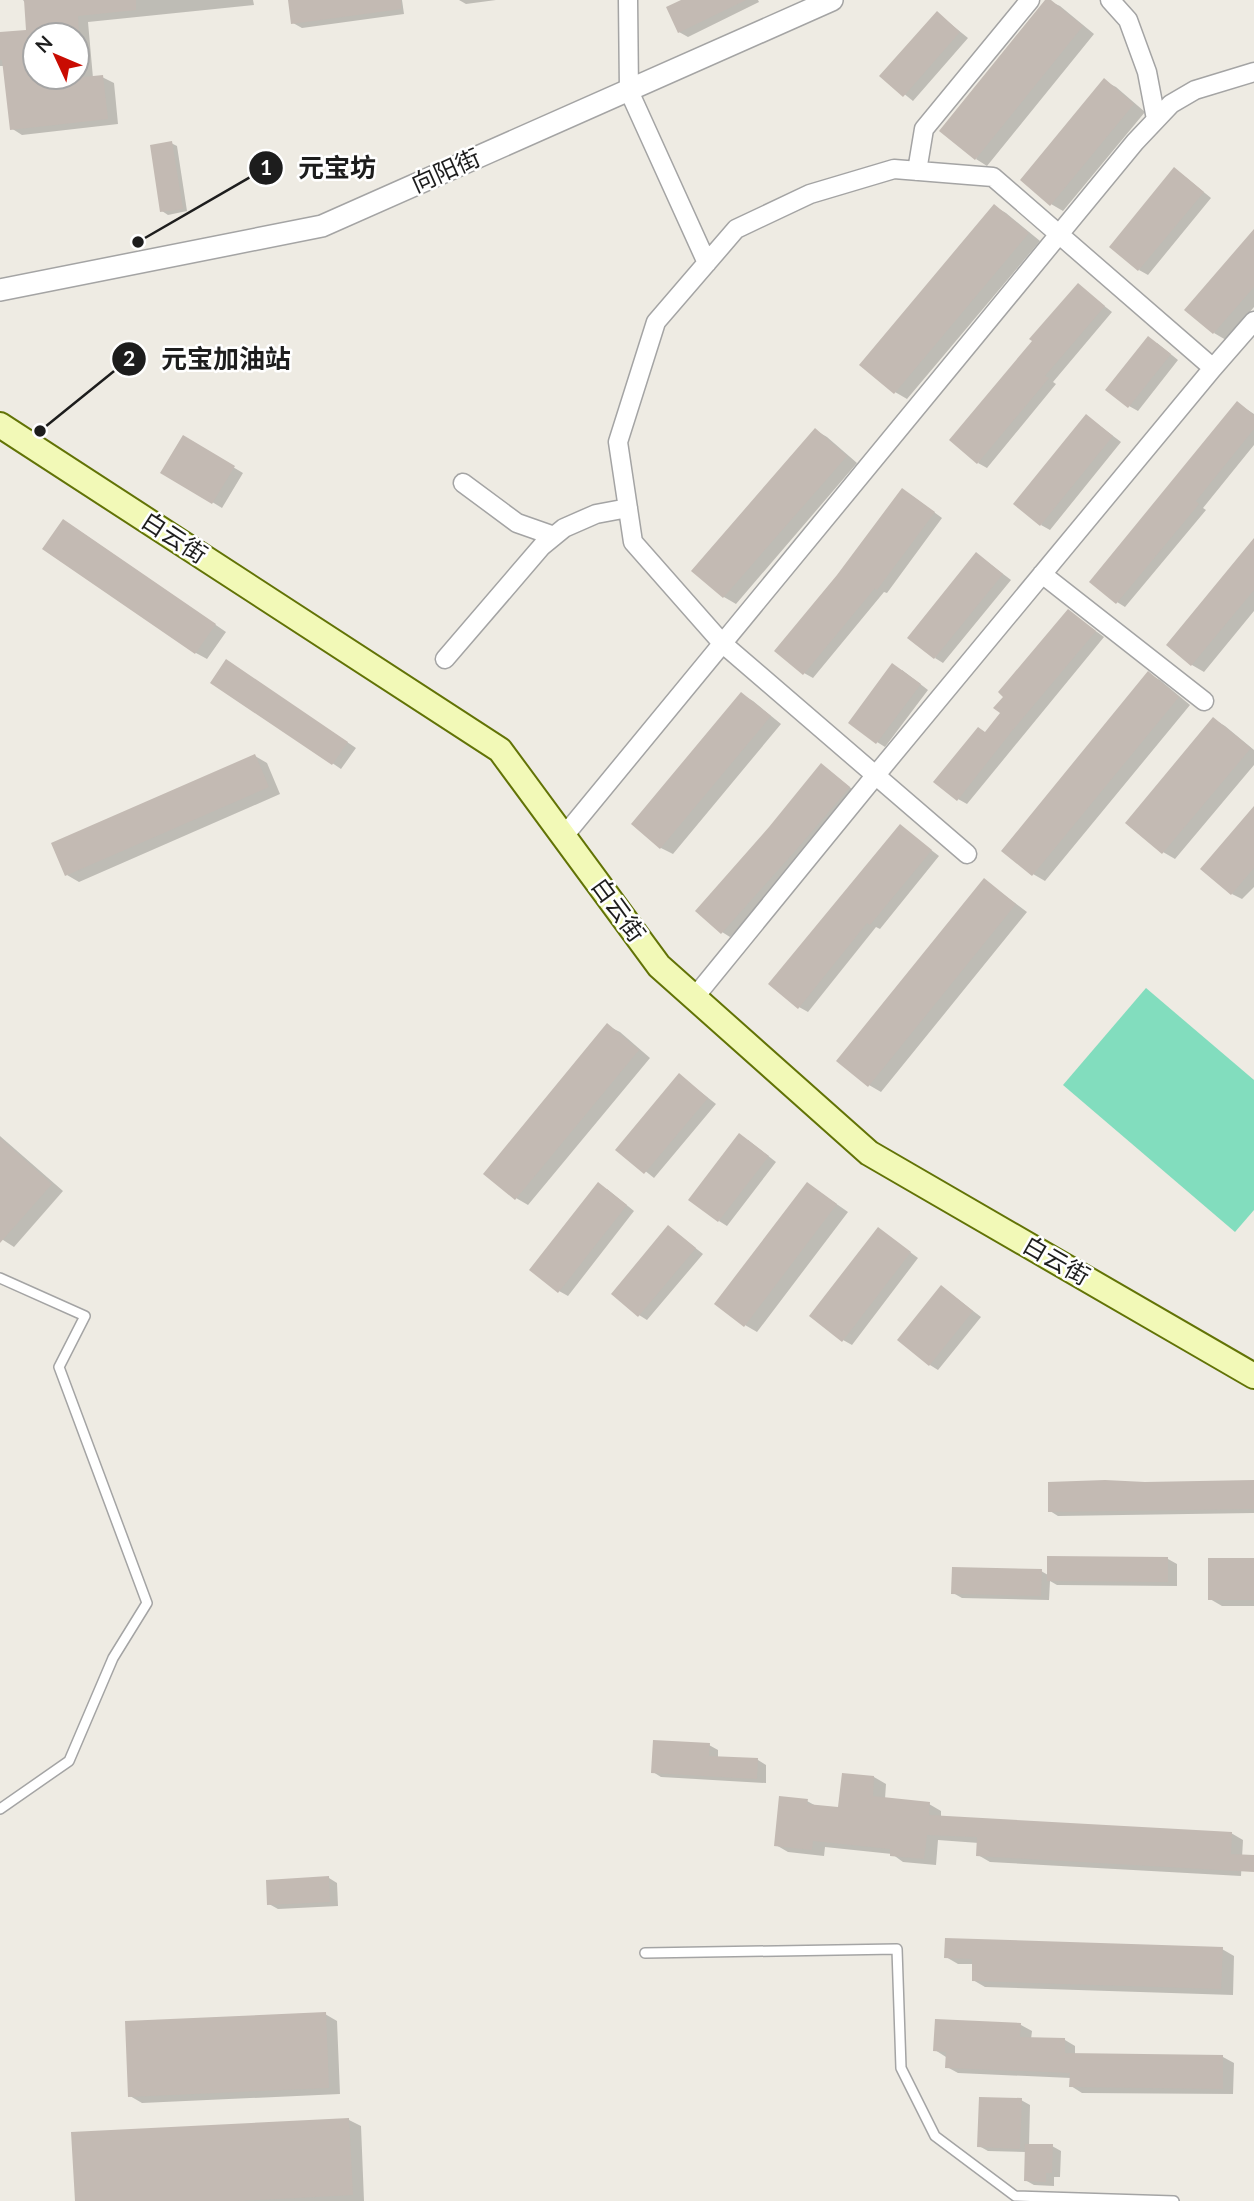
<svg xmlns="http://www.w3.org/2000/svg" width="1254" height="2201" font-family="Lato,'Noto Sans SC',sans-serif">
<rect width="100%" height="100%" fill="#eeebe3"/>
<path fill="#82ddbe" d="M1146,988L1254,1080V1210L1235,1232L1063,1085Z"/>
<path fill="#0003" fill-rule="evenodd" d="M23,0H253L254,5L88,22L93,78L102,77L114,83L118,124L22,135L11,128L5,66H0V34L28,32L26,4ZM35,35H77V77H35Z
M291,0H402L404,14L302,28L293,23Z
M459,0H496L466,4Z
M685,0H758L759,2L688,37L679,32Z
M1047,0L1060,6L1094,34L987,166L976,159Z
M937,13L968,38L913,101L882,76Z
M1104,81L1116,87L1145,112L1063,211L1051,204Z
M171,143L177,146L187,211L168,215L162,211Z
M1183,175L1211,198L1148,275L1139,270Z
M994,206L1006,213L1040,241L907,399L895,392Z
M1254,232V307L1226,340L1214,333Z
M1078,285L1112,312L1053,382L1056,384L987,468L978,463Z
M1157,343L1178,360L1138,411L1129,406Z
M1237,403L1254,414V445L1203,508L1206,510L1125,607L1117,602Z
M1087,416L1121,442L1050,530L1041,525Z
M815,430L827,437L857,463L736,604L724,597L694,571Z
M184,438L243,473L222,508L163,472Z
M911,495L942,518L887,593L884,592L813,678L804,673L838,576Z
M75,528L226,632L207,659L196,653Z
M1254,541V611L1204,672L1192,665L1168,645Z
M977,554L1011,580L943,663L935,658Z
M1068,611L1104,637L967,804L958,799L986,733L1002,713Z
M235,667L356,748L341,769L213,682Z
M902,670L928,690L885,747L877,742Z
M1148,674L1160,680L1190,705L1045,881L1033,874Z
M741,694L753,701L781,724L673,854L661,848L633,824Z
M1213,719L1225,726L1254,750V765L1175,859L1163,852Z
M255,756L267,763L280,794L79,882L67,875Z
M822,765L857,793L805,855L730,937L722,932Z
M1254,809V887L1242,899L1232,894Z
M900,826L939,856L880,929L876,927L808,1012L799,1007Z
M984,880L1027,912L881,1092L869,1085L839,1061Z
M608,1026L620,1032L650,1058L528,1205L516,1198Z
M679,1075L716,1104L654,1178L618,1149Z
M0,1136L63,1191L14,1247L0,1238Z
M748,1140L776,1162L727,1226L719,1221Z
M808,1184L848,1212L757,1332L745,1325Z
M607,1189L634,1211L568,1296L559,1291Z
M669,1227L703,1254L647,1320L639,1315Z
M887,1235L918,1258L852,1345L843,1340Z
M942,1287L981,1317L938,1370L930,1365Z
M1254,1481V1513L1058,1516L1050,1511Z
M1168,1559L1177,1564V1586L1057,1585L1050,1581L1049,1600L962,1598L953,1593L1041,1571L1048,1575Z
M1254,1560V1606H1222L1210,1599Z
M709,1745L718,1750V1758L758,1760L766,1765V1783L661,1777L653,1772Z
M843,1775L874,1777L886,1784L885,1799L929,1804L941,1811V1817L1231,1833L1243,1840L1241,1876L990,1862L978,1855L979,1843L938,1840L936,1865L903,1862L892,1854L825,1847L824,1856L788,1852L776,1845L807,1801L818,1807L839,1809Z
M329,1878L337,1883L338,1906L278,1909L269,1904Z
M1222,1949L1234,1956L1233,1995L985,1987L973,1980L974,1964H958L946,1957Z
M325,2014L337,2021L340,2094L142,2103L130,2096Z
M1021,2025L1032,2031L1031,2039L1065,2040L1075,2046V2055L1223,2057L1234,2063L1233,2094L1082,2093L1071,2086V2078L958,2073L947,2067L946,2057L935,2050Z
M1021,2100L1030,2105L1029,2146H1052L1061,2151L1060,2177H1054V2186L1034,2185L1025,2180L1026,2152L988,2151L979,2146Z
M349,2120L361,2126L364,2201H76Z"/>
<path fill="#c3bab3" d="M24,0H136V10L78,16L79,35H35V82L103,75L108,119L10,130L2,60H0V32L26,30Z
M288,0H401V9L291,24Z
M681,0H746L678,33L666,7Z
M1045,0H1051L1083,26L975,160L939,131Z
M937,11L960,32L903,97L879,76Z
M1104,78L1134,104L1050,206L1020,180Z
M172,141L183,209L160,212L150,145Z
M1174,167L1204,192L1138,271L1109,247Z
M994,204L1029,233L894,394L859,365Z
M1254,229V287L1213,334L1184,310Z
M1078,283L1105,306L1045,376L1049,378L977,464L949,440L1032,341L1029,339Z
M1148,336L1171,354L1128,408L1105,390Z
M1237,401L1254,415V429L1196,501L1199,504L1116,604L1089,582Z
M1086,414L1113,436L1040,526L1013,504Z
M815,428L847,456L723,598L691,571Z
M183,435L235,466L212,504L160,473Z
M902,488L935,512L877,590L875,588L803,675L774,651L837,575Z
M63,519L216,624L195,654L42,549Z
M1254,538V590L1191,666L1166,645Z
M976,552L1003,574L934,659L907,638Z
M1068,609L1096,631L1012,731L957,801L933,782L978,727L985,732L1000,713L993,708L1003,697L998,692Z
M226,659L348,742L332,765L210,683Z
M892,663L921,684L876,744L848,723Z
M1148,671L1179,697L1032,876L1001,851Z
M741,692L771,716L660,849L631,824Z
M1213,717L1251,748L1162,854L1125,823Z
M255,754L269,787L65,876L51,843Z
M821,763L850,787L796,850L721,934L695,911L769,827Z
M1254,806V868L1231,895L1200,869Z
M900,824L932,850L870,925L867,923L798,1009L768,984Z
M984,878L1016,904L868,1087L836,1061Z
M607,1023L639,1050L515,1200L483,1174Z
M679,1073L708,1098L644,1174L615,1150Z
M739,1133L769,1156L718,1222L688,1200Z
M0,1138L52,1184L0,1243Z
M598,1182L627,1205L558,1293L529,1270Z
M807,1182L837,1204L744,1327L714,1304Z
M668,1225L696,1248L638,1317L611,1294Z
M878,1227L911,1252L842,1342L809,1316Z
M941,1285L973,1311L929,1366L897,1340Z
M1105,1480L1145,1482L1254,1480V1509L1048,1512V1482Z
M1047,1556L1168,1557V1582L1047,1581Z
M1208,1558H1254V1600H1208Z
M952,1567L1042,1569L1041,1596L951,1594Z
M653,1740L710,1743L709,1756L758,1758L757,1779L651,1773Z
M842,1773L874,1776L873,1796L930,1802L929,1815L1232,1832L1231,1854L1254,1855V1872L976,1856L977,1837L927,1835L924,1859L890,1856V1849L813,1841L812,1850L774,1846L779,1796L808,1799L807,1804L838,1807Z
M329,1876L330,1902L267,1905L266,1880Z
M945,1938L1223,1947L1221,1989L972,1981V1959L944,1958Z
M326,2012L329,2088L128,2097L125,2021Z
M935,2019L1021,2023L1020,2037L1065,2038V2053L1223,2055V2089L1069,2087L1070,2073L945,2068L946,2052L933,2051Z
M979,2097L1022,2098L1020,2149L977,2147Z
M349,2118L353,2195L238,2201H75L71,2132Z
M1025,2144H1053L1052,2173H1046V2182L1024,2181Z"/>
<g fill="none" stroke-linecap="round" stroke-linejoin="round">
<defs>
<path id="service" d="M0,1278L85,1316L59,1367L147,1603L113,1658L69,1761L0,1809
M645,1953L897,1949L901,2068L935,2136L1015,2196L1174,2201"/>
<path id="minor" d="M628,0L629,91L707,263
M1110,0L1128,20L1147,72L1156,119
M917,171L924,129L1030,0
M1213,368L1254,321
M463,483L517,523L554,536
M1042,574L1204,701
M445,659L542,546L564,528L596,514L628,508
M564,836L1135,142L1171,104L1195,90L1254,72
M694,998L875,776L1213,368L993,177L894,169L810,194L736,229L656,322L618,442L633,542L722,643L967,854"/>
<path id="tertiary" d="M0,290L322,226L832,0"/>
<path id="secondary" d="M0,425L500,750L659,966L869,1153L1254,1376"/>
</defs>
<use href="#service" stroke="#a4a4a4" stroke-width="12"/>
<use href="#minor" stroke="#a4a4a4" stroke-width="21"/>
<use href="#tertiary" stroke="#a4a4a4" stroke-width="24"/>
<use href="#secondary" stroke="#627306" stroke-width="28"/>
<use href="#service" stroke="#fff" stroke-width="9"/>
<use href="#minor" stroke="#fff" stroke-width="18"/>
<use href="#tertiary" stroke="#fff" stroke-width="21"/>
<use href="#secondary" stroke="#f2f9b7" stroke-width="24"/>
</g>
<g text-anchor="middle" stroke-width="5" stroke-linejoin="round" paint-order="stroke">
<g font-size="24" fill="#1d1d1d" stroke="#fff">
<text transform="translate(446 171) rotate(-24)" y="8">向阳街</text>
<text transform="translate(174 538) rotate(33)" y="8">白云街</text>
<text transform="translate(618 910) rotate(54)" y="8">白云街</text>
<text transform="translate(1056 1261) rotate(30)" y="8">白云街</text>
</g>
</g>
<path fill="none" stroke="#1d1d1d" stroke-width="2.5" d="M138 242L266 168M40 431L129 359"/>
<g fill="#1d1d1d" stroke="#fff" stroke-width="2.5">
<circle cx="138" cy="242" r="7"/>
<circle cx="40" cy="431" r="7"/>
<circle cx="266" cy="168" r="18"/>
<circle cx="129" cy="359" r="18"/>
</g>
<g font-size="21" text-anchor="middle" font-weight="bold" fill="#fff">
<text x="266" y="175">1</text>
<text x="129" y="366">2</text>
</g>
<g font-size="26" text-anchor="middle" font-weight="bold" fill="#1d1d1d" stroke="#fff" stroke-width="5" stroke-linejoin="round" paint-order="stroke">
<text x="337" y="177">元宝坊</text>
<text x="226" y="368">元宝加油站</text>
</g>
<g transform="translate(56 56) rotate(314)"><circle r="33" fill="#ffffff" stroke="#a5a5a5" stroke-width="2"/>
<path d="M0-5L12 26L0 18L-12 26Z" fill="#c90c02"/>
<text y="-10" font-size="19" font-weight="bold" text-anchor="middle" fill="#1d1d1d">N</text>
</g>
</svg>
